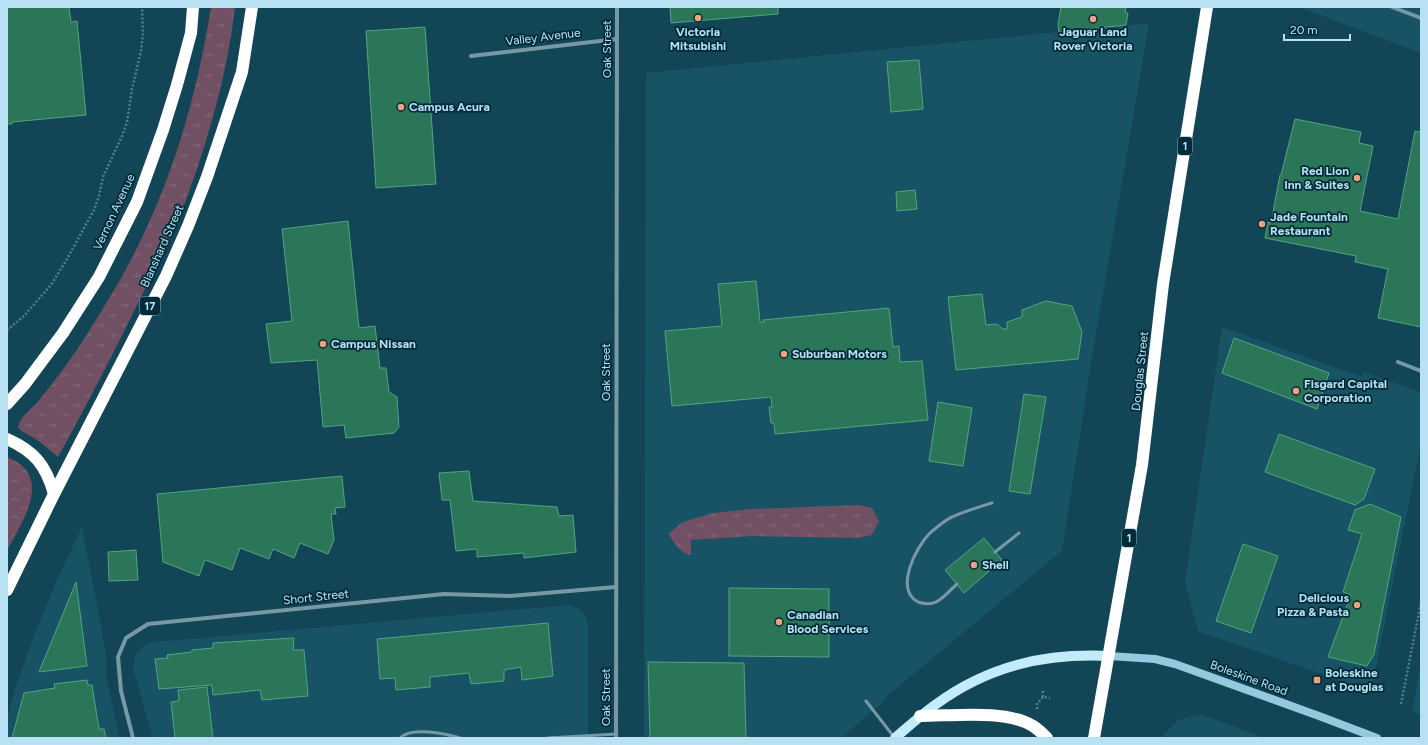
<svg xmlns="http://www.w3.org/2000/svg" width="1428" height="745" font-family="Figtree,sans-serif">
<defs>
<pattern id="grass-tufts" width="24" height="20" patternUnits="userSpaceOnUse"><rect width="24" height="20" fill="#725064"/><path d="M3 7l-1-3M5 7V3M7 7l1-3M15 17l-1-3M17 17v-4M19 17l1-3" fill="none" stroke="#84697b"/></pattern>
<pattern id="forest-crowns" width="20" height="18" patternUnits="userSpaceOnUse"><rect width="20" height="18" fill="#725064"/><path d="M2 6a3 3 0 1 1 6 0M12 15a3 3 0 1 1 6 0" fill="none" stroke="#84697b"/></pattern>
</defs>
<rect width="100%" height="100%" fill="#124657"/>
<path fill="#185365" d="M1299,7H1421V53Z
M1149,23L1091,364L1062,551L888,695L883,702L841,738H644L646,73Z
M1222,327L1362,377L1363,372L1421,392V443L1371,691L1198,631L1185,582Z
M82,527L106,653V677L120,738H7V716L15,689L35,633L57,580Z
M569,605L577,608L583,613L586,618L588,624V738H153L133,669L135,656L138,651L143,646L149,643L156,642Z
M1421,663V715L1412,712Z
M1201,714L1264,738H1161L1178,720Z"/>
<path fill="url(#grass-tufts)" d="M211,7H235C228,69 211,130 190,189C178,224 159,259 143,293C116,348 88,403 58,457C50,450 43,444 34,438C28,434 22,433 18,427C21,415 32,409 40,399C48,389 56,379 64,368C79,348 92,326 105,305C163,212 194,114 211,7Z
M859,505L872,508L879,521L872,535L858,538L752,536L691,540V555C681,554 672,542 669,533L683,522L713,513L752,509Z"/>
<path fill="url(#forest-crowns)" d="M7,457C55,476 22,521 7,551Z"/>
<path fill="#2b7658" stroke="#51a580" d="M7,7H69L71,22L77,21L86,115L12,122V124H7Z
M670,7H778V14L671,23Z
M1061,7H1126L1125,13H1128L1126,25L1059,32L1058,24Z
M425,27L436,184L376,188L366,31Z
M919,60L923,109L891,112L887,62Z
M1295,119L1361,132L1359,143L1373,146L1360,211L1398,219L1415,131L1421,132V327L1378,318L1388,269L1355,262L1356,256L1265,238L1268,222L1271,223L1280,175H1281Z
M915,190L917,209L897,211L896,192Z
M348,221L359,328L375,326L380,368H386L389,392L397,397L399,427L394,433L346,438L344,425L323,427L317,360L271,363L266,324L292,321L282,229Z
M756,281L760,322H764L763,320L889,308L893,347L899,346L900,362L922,361L928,420L775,434L774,423H771L769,407H772L771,397L672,406L665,331L722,326L718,284Z
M982,294L986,325L997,324L1003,329H1007V322L1022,317V310L1046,301L1072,306L1082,332L1078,359L956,370L948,297Z
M1234,338L1329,373L1317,409L1222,373Z
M1024,394L1046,397L1030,494L1009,491Z
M938,402L972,408L963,466L929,461Z
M1279,434L1375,469L1364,499L1355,505L1265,472Z
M469,471L473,501L557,507L559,516L573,515L576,552L524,558V553L477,557V549L456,551L450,500H442L439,473Z
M342,476L345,507L335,508L336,514H331L334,540L328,554L300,543L294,558L273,549L269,559L240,548L232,570L205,560L199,576L163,562L157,494Z
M1370,504L1401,517L1374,654L1367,666L1328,657L1351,595L1343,592L1362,534L1348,530L1355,510Z
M984,538L1002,560L964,593L945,570Z
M1243,544L1278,556L1251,633L1216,621Z
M136,550L138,580L109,581L108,552Z
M76,582L87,666L39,672Z
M729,588L829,589V657L729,656Z
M548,623L553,676L522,680L521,667L504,670V681L471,684L469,673L430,677V687L396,690L395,678L380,679L377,639Z
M294,638L293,650H304L308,696L262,700L260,690L213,695L212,685L159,689L155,659L168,658L167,655L192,652V650L213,648V643Z
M648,662L744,663L746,738H650Z
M87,680L88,685H92L99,729H104L106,738H12L24,693L55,688L54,684Z
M207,687L213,738H175L171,702L179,701L178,690Z"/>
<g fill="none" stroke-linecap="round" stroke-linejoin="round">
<path stroke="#4f7f90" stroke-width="2.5" stroke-dasharray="2 2" stroke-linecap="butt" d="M7,330L24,316L51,285L67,259L94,210L99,196L103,177L122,136L127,122L132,89L141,51L143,34L142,7
M1043,691V697L1050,698
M1401,704L1421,602
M1037,709V704L1043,697"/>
<path stroke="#7798a4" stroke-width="3" d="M995,552L1019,533
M957,584C950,590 943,599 936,602C930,605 924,604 918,602C894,589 916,547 930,533C936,528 945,520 952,517C965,511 979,507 992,503
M866,701L894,737
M400,738C411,726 446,734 460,738
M547,738L617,734"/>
<path stroke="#7798a4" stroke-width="4" d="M1392,7L1421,18
M471,56L617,39
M1398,362L1421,371
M133,738L121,691L118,657L126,638L148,624L444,594L510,596L616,587
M616,738L617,7"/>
<path stroke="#95c9dd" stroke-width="8" d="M1109,656L1155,659L1175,664L1319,716L1377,738"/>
<path stroke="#c3ebfa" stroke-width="10" d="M895,738C908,727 921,715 935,705C988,666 1044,653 1109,656"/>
<path stroke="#fff" stroke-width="12" d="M7,404L25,384L63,333L99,277L137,202L163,130L177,85L191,33L193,7
M7,439C34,451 46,465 54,494
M7,590L54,494L166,276L188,226L207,177L242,72L252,7
M920,716C953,716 1005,709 1033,726C1038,729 1043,734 1047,738
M1094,738L1142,465L1163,284L1207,7"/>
</g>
<g fill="#f2a07f" stroke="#012b38" stroke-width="1.5">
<circle cx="698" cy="18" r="4"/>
<circle cx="1093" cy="19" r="4"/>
<circle cx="401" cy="107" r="4"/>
<circle cx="1357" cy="178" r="4"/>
<circle cx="1262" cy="224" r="4"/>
<circle cx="323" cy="344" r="4"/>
<circle cx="784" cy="354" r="4"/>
<circle cx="1296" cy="391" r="4"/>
<circle cx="974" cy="565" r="4"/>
<circle cx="1357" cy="605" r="4"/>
<circle cx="779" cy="622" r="4"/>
<rect x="1313" y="676" width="8" height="8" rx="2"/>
</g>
<g text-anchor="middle" stroke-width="3.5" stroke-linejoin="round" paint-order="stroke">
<g fill="#012b38" stroke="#81abbb" stroke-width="1">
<rect x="1178" y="137" width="14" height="18" rx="3"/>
<rect x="140" y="297" width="20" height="18" rx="3"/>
<rect x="1122" y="529" width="14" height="18" rx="3"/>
</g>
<g font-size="11" font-weight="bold" fill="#b8e2f3">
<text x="1185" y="150">1</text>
<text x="150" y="310">17</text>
<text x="1129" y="542">1</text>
</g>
<g font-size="12" font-weight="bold" fill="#b8e2f3" stroke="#012b38" text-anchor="start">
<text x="698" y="36" text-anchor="middle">Victoria<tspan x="698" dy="14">Mitsubishi</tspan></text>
<text x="1093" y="36" text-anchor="middle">Jaguar Land<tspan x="1093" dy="14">Rover Victoria</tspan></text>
<text x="409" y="111">Campus Acura</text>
<text x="1349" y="175" text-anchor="end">Red Lion<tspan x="1349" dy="14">Inn &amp; Suites</tspan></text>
<text x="1270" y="221">Jade Fountain<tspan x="1270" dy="14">Restaurant</tspan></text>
<text x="331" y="348">Campus Nissan</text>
<text x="792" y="358">Suburban Motors</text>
<text x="1304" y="388">Fisgard Capital<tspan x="1304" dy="14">Corporation</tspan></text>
<text x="982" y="569">Shell</text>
<text x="1349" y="602" text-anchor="end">Delicious<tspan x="1349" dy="14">Pizza &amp; Pasta</tspan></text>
<text x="787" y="619">Canadian<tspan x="787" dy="14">Blood Services</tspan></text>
<text x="1325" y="677">Boleskine<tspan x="1325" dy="14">at Douglas</tspan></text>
</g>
<g font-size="12" fill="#b8e2f3" stroke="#012b38">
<text transform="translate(543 37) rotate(-7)" y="4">Valley Avenue</text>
<text transform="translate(607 49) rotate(-90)" y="4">Oak Street</text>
<text transform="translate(114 212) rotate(-65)" y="4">Vernon Avenue</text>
<text transform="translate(162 246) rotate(-66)" y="4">Blanshard Street</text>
<text transform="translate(1140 371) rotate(-84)" y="4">Douglas Street</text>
<text transform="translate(606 372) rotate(-90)" y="4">Oak Street</text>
<text transform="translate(316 597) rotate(-6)" y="4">Short Street</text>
<text transform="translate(1249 678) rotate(20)" y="4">Boleskine Road</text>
<text transform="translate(606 697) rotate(-90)" y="4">Oak Street</text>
</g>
</g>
<rect width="1428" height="745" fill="none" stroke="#b8e2f3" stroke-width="16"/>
<path d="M1284 34v6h66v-6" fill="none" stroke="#b8e2f3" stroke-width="2"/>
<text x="1290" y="34" font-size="12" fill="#b8e2f3" stroke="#012b38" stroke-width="3" paint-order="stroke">20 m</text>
</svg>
